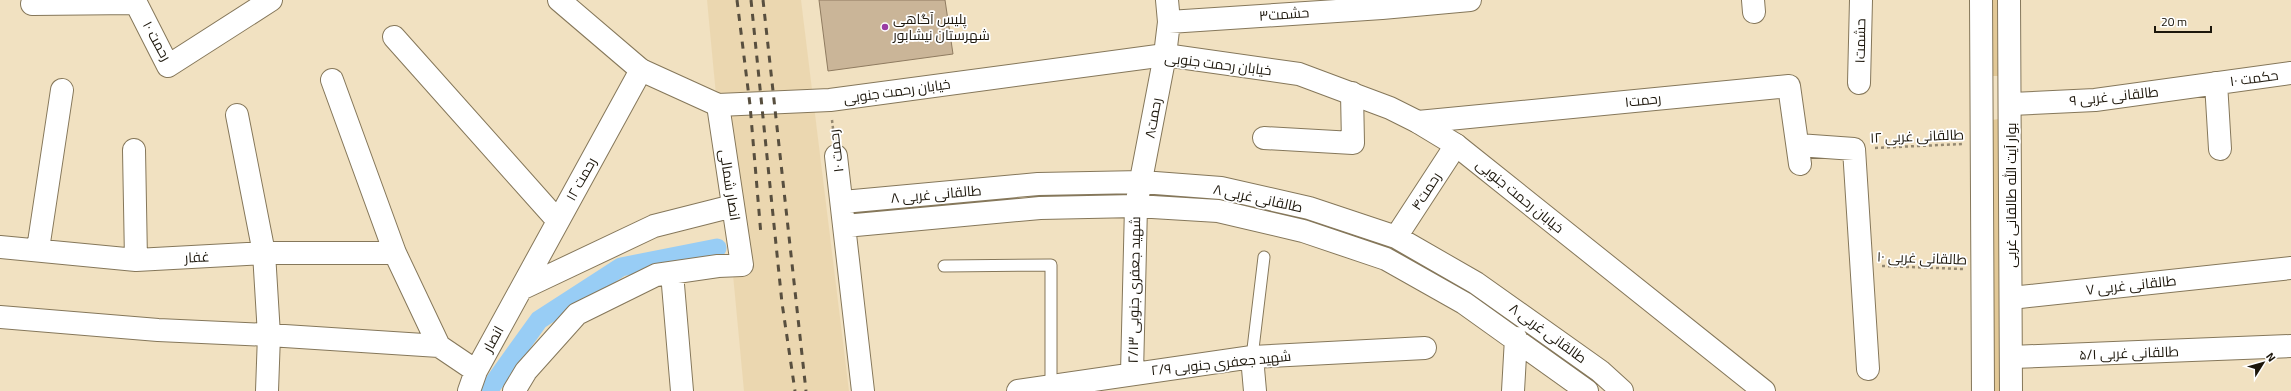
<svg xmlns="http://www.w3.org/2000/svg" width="2291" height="391" font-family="Georgia,Cairo,serif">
<rect width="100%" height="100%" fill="#f1e1c1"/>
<path fill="#ebd7b0" d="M707,0H801L849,391H744Z"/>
<path fill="#e2c896" d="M1991,0H1997L1998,76H1992Z
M1999,119V391H1993L1992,120Z"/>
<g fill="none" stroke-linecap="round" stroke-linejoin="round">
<path stroke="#98cdf5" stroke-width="19" d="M488,391L539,320L621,267L717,248"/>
</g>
<path fill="#cab598" stroke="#8f7b60" d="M819,0H945L953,54L828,71Z"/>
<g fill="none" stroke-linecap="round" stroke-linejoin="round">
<defs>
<path id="service" d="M944,266L1051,265V386
M1252,357L1264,257"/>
<path id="minor" d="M1753,0L1754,12
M32,4L136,3L168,66L271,0
M1169,22L1382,8L1470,0
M394,37L558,221
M332,80L395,253L439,346L476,371
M1859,83L1861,0
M2216,83L2220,149
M2011,104L2095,100L2291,73
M237,115L264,253L269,335L439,346
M1418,122L1789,86L1800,164
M1264,138L1353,143L1352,93
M1798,145L1854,149L1868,369
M134,150L136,260
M836,156L863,391
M843,202L1038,184L1142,182L1221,188L1309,208L1396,237L1476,283L1600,371L1622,391
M845,226L1040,208L1136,206L1218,211L1303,231L1386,259L1464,303L1587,391
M1396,237L1456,145
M0,247L136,260L264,253H395
M38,249L62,90
M672,273L682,391
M521,289L654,226L733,206
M2011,298L2291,268
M0,317L158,330L269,335L267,391
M1252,357L1255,391
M2012,357L2291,346
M1132,373L1136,206L1165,55L1169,22L1167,0
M469,391L476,371L641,70
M514,391L526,371L577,314L656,275L718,266L742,265L718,105
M1018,391L1252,357L1425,348
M1513,391L1516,338"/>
<path id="tertiary" d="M559,0L641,70L718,105L830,100L1165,55L1299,74L1390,108L1418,122L1456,145L1764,391"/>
<path id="primary" d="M1981,0L1983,391
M2009,0L2011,391"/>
</defs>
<use href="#service" stroke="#85775a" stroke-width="13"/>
<use href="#minor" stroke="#85775a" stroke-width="24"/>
<use href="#tertiary" stroke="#85775a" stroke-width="24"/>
<use href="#primary" stroke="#85775a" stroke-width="24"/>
<path stroke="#948871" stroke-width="2.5" stroke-dasharray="3 3" stroke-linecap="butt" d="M832,120L834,137
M1875,148L1962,144
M1882,266L1963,269"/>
<use href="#service" stroke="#fff" stroke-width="11"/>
<use href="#minor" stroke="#fff" stroke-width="22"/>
<use href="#tertiary" stroke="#fff" stroke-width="22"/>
<use href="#primary" stroke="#fff" stroke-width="22"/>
<path stroke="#584f3f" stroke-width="3" stroke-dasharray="7 7" stroke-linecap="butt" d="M737,0L750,105L761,235
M751,0L782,303L795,391
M763,0L806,391"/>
</g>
<circle fill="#9a3ba4" stroke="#fff" stroke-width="1.5" cx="885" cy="27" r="4"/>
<g text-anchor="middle" stroke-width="3.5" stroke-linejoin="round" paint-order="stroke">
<g font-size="14" fill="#1c160b" stroke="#fff">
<text transform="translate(1284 14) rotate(-4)" y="5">حشمت۳</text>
<text transform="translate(157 41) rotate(61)" y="5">رحمت ۱۰</text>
<text transform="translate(1860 41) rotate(-89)" y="5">حشمت۱</text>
<text transform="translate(1218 64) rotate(7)" y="5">خیابان رحمت جنوبی</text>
<text transform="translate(2254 78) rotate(-8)" y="5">حکمت ۱۰</text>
<text transform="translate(897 91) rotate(-8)" y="5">خیابان رحمت جنوبی</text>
<text transform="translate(2114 96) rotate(-6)" y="5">طالقانی غربی ۹</text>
<text transform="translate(1643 100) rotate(-6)" y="5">رحمت۱</text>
<text transform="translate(1153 118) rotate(-80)" y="5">رحمت۸</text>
<text transform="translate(1917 136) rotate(-2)" y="5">طالقانی غربی ۱۲</text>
<text transform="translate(836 151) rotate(-97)" y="5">رحمت ۱۰</text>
<text transform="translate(581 179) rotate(-61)" y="5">رحمت ۱۲</text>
<text transform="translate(730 185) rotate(81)" y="5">انصار شمالی</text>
<text transform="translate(1426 191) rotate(-57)" y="5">رحمت۴</text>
<text transform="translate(936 194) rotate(-5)" y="5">طالقانی غربی ۸</text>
<text transform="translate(2011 195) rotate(-90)" y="5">بوار آیت الله طالقانی غربی</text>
<text transform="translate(1520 196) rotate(39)" y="5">خیابان رحمت جنوبی</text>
<text transform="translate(1258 198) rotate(12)" y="5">طالقانی غربی ۸</text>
<text transform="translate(197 257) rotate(-3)" y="5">غفار</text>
<text transform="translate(1922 258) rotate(2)" y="5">طالقانی غربی ۱۰</text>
<text transform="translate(2131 285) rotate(-6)" y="5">طالقانی غربی ۷</text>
<text transform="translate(1134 290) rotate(-89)" y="5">شهید جعفری جنوبی ۲/۱۳</text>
<text transform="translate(1548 333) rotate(36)" y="5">طالقانی غربی ۸</text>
<text transform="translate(493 339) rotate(-61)" y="5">انصار</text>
<text transform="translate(2129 353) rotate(-2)" y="5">طالقانی غربی ۵/۱</text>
<text transform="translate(1221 363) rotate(-6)" y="5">شهید جعفری جنوبی ۲/۹</text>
</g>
<g font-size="14" fill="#1c160b" stroke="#fff" text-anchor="start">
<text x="893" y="24">پلیس آگاهی<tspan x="893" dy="16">شهرستان نیشابور</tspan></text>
</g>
</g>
<g transform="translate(2263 363) rotate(53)" stroke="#ffffff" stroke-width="3" paint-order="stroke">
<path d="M0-3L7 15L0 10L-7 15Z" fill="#1c160b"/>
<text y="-6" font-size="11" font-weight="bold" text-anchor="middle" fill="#1c160b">N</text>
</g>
<path d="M2155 26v6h56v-6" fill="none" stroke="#1c160b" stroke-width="2"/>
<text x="2161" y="26" font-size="12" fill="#1c160b" stroke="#ffffff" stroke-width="3" paint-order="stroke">20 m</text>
</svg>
